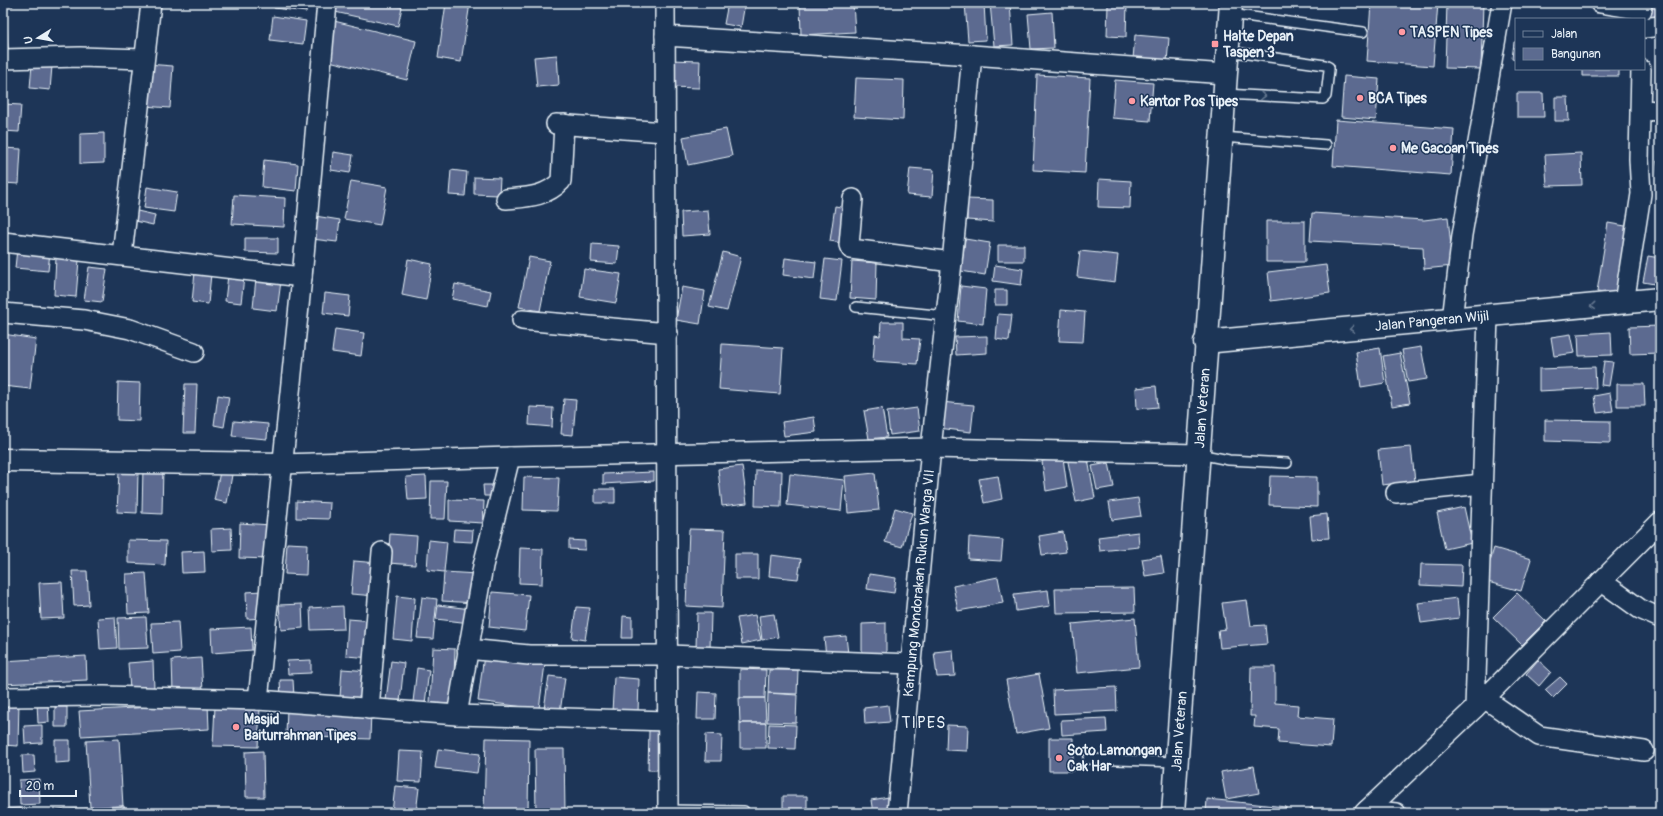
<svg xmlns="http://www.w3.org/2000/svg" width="1663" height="816" font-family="Pangolin,sans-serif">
<rect width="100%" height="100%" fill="#1d3557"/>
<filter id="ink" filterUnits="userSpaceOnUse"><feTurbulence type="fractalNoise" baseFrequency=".025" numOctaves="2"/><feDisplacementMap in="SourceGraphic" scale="8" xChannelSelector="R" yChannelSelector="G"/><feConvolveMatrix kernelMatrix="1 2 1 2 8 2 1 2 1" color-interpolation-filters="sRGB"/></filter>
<g filter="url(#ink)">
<path fill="#5c6b90" stroke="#e8f1f8" d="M3,3H13V6H3Z
M31,3H83V6H31Z
M275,3H307L306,12L274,8Z
M337,3H383L402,7L398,26L335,12Z
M446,3H470L461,62L438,58Z
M728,3H745L741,27L724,24Z
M800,3H853L855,32L801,35Z
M965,3H984L986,40L968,41Z
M990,3H1010L1013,45L994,46Z
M1129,3H1150L1149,5Z
M1371,3H1438L1433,66L1367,61Z
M1447,3H1483L1481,69L1445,68Z
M1108,4H1127L1126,37L1107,36Z
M1660,4V19L1644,22L1646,6Z
M1052,12L1054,48L1031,49L1028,14Z
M273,16L306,21L303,44L270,40Z
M3,18H6L8,50H3Z
M334,21L416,41L407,80L325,60Z
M1135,35L1169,38L1167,62L1133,59Z
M1514,42H1516V60L1512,59Z
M557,55L559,85L537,87L534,57Z
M670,60L700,61L699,88L670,87Z
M32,64L52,66L50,90L30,88Z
M147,64L173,66L170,108L144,106Z
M1583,69H1619V76H1583Z
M1037,75L1090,78L1085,173L1033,170Z
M1344,76L1379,79L1376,120L1341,117Z
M856,78L904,80L903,120L854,117Z
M1115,80L1153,83L1150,121L1112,118Z
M1517,93H1543L1544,117H1517Z
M1555,97H1568L1569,121H1555Z
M3,104L21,105L19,132L3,131Z
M1336,120L1454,129L1451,175L1333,166Z
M726,129L732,156L688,165L683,137Z
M104,133V163L80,164V134Z
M3,148L21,149L19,184L3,183Z
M333,152L353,155L350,173L331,170Z
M1581,153L1582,185L1547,186L1545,155Z
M264,160L298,164L296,191L262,187Z
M1657,161H1660V184H1659Z
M910,168L934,170L932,197L907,195Z
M451,170L467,172L465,196L449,195Z
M474,177L500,178L499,195L474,194Z
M1099,179L1131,181L1130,208L1098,207Z
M351,181L387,187L380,225L344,219Z
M147,187L177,192L174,212L144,208Z
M234,195L285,198L284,227L232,224Z
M967,199L993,200V222L967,220Z
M835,206L847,208L842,243L830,241Z
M133,210L155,215L153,225L131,220Z
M708,210L710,234L682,236L681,212Z
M1312,213L1424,220L1448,217L1453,266L1424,269L1423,247L1310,241Z
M315,216L340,220L337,242L312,239Z
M1266,221H1305V262H1266Z
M1608,223L1631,227L1620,295L1597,292Z
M245,238H278V253L245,252Z
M965,239L990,243L985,275L961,271Z
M592,244L619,246L617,264L591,262Z
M998,245H1024V261H998Z
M17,249L50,252L48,271L15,268Z
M1080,251L1118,255L1115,282L1077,277Z
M723,252L741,257L727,311L709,307Z
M1648,256L1660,258V285L1643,282Z
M529,257L550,261L540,311L519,307Z
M56,258L79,260L76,297L54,295Z
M785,258L816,262L814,279L783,275Z
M408,259L432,264L426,300L402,295Z
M825,259L842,261L837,301L820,299Z
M852,261L877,263L876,300L850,298Z
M995,265L1023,269L1021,285L993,281Z
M1326,265L1330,293L1271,301L1268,272Z
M89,267L107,269L102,302L84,300Z
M584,269L621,274L616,303L580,297Z
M195,272L211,274L208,304L192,302Z
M228,275L244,277L241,303L225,301Z
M256,278L281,281L277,311L253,308Z
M455,284L491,291L488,306L452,299Z
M961,286L986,289L983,324L958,321Z
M682,287L705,291L700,324L676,320Z
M995,290H1007V305H995Z
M325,293L350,296L348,316L323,313Z
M1061,310L1085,312L1083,342L1059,341Z
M998,314L1012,315L1009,341L996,339Z
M881,322H903V338L920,339L917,364L873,361L875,335L880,336Z
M1660,326V353L1630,354L1629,327Z
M335,329L364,333L361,356L332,352Z
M1611,332L1612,355L1579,356L1578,334Z
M3,334L36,339L30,389L3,386Z
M1571,334L1575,353L1554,356L1551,337Z
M987,336V353L956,355L955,337Z
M722,344L783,348L780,394L719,389Z
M1421,347L1427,379L1408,382L1402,350Z
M1380,348L1385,383L1361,387L1356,352Z
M1400,353L1410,403L1392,406L1383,356Z
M1604,361L1613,362L1609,386L1601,385Z
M1595,367L1596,388L1539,391V369Z
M118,382L140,383L139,421L117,420Z
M185,384H197L195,433H183Z
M1617,384H1644L1645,406H1617Z
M1156,386L1158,407L1137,409L1136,388Z
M1610,393L1613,411L1597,413L1594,396Z
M218,395L229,397L224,427L214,425Z
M564,399L576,400L573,435L561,434Z
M940,402L974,405L971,432L938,428Z
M530,407L553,408L552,427L529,425Z
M882,408L887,437L869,439L864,411Z
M917,408L920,431L890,435L887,412Z
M814,417L816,432L784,436L782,422Z
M1545,420L1610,421V443L1545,441Z
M234,421L268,424L267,439L232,436Z
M1411,447L1415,481L1382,485L1378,450Z
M1087,454L1095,498L1076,502L1067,457Z
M1063,458L1067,487L1046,491L1042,461Z
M1109,463L1114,487L1097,490L1092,466Z
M742,466L747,503L722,506L718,469Z
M143,467H163L162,514L142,513Z
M756,470L782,471L781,507L755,506Z
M119,472H138L137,513L117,512Z
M220,472L232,475L227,503L214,500Z
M654,472V481L603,484V474Z
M875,473L879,510L848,513L845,476Z
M790,474L844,480L841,511L787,505Z
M426,476L427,499L408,500L406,477Z
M998,476L1002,499L984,503L979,479Z
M1270,476L1317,477V507L1269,505Z
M524,477L559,478L557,511L523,510Z
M431,481H447L445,519H430Z
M483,485H495V496H484Z
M595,489H615V503H595Z
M1138,498L1141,516L1112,520L1109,502Z
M449,500L484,501L483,523L449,521Z
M296,501L330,503L329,519L296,518Z
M1464,507L1472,543L1445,549L1437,513Z
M895,508L912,513L902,547L885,542Z
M1327,514L1329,538L1312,539L1310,516Z
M240,523L271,525L269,559L239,558Z
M231,528L232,550L212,551L211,529Z
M454,529L473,530L472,542L453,541Z
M689,529L725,530L722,608L686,606Z
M1063,532L1066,552L1042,555L1039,536Z
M1138,532L1139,547L1100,551L1098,537Z
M390,534L417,536L415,565L388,563Z
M969,537L1003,540L1001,561L968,559Z
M128,540L166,541L165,565L128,563Z
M429,540L447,542L444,572L427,570Z
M569,540L585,541V550L569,549Z
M287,543L307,544L306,575L285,574Z
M520,548L543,549L542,584L519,583Z
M1494,548L1531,559L1521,591L1484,581Z
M204,551L205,572L182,573L181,552Z
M735,554H758V579H735Z
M771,555L801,559L798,579L769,576Z
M1161,556L1164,573L1145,576L1142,559Z
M354,561L378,563L376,596L351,594Z
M1421,564L1462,565L1461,587L1420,585Z
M72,571H87L89,605L74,606Z
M444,572L477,574L475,603L442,601Z
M146,573L149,613L128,614L126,574Z
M869,574L896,578L894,593L867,589Z
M998,577L1003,603L958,611L953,586Z
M62,582L64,618L41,619L39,583Z
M1134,588L1135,612L1056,613L1055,589Z
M1048,590L1050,606L1016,611L1014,594Z
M262,591L264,618L247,619L246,592Z
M492,592L529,595L525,631L489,627Z
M1517,593L1546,621L1522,645L1493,617Z
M397,596L415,598L412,641L393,639Z
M422,597L437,599L433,639L417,638Z
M1457,598L1459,618L1421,623L1418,603Z
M1247,600L1251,626L1265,625L1267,644L1220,648L1218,630L1226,629L1222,603Z
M302,604L303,628L281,630L279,605Z
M438,605L471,609L470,623L436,619Z
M343,606L344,629L311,630L310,608Z
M576,607L590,608L585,640L572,638Z
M697,613H711L710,649L696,648Z
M774,614L778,637L762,640L759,616Z
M755,615L761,640L742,644L737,618Z
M623,616L632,617V638H622Z
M115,617L117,648L100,649L98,618Z
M146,617L148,648L119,649L118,618Z
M1135,618L1139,667L1077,673L1072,624Z
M348,619L374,621L372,658L346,656Z
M178,622L180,652L153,654L151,623Z
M886,623V654L862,655V624Z
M251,627L252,650L212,653L211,629Z
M846,636L848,654L826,656L824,638Z
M433,648L455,649L453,704L430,703Z
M953,650L955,676L937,677L934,652Z
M484,655L545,664L539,709L478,701Z
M86,656L87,680L3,684V661Z
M201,658L203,691L173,693L172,660Z
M311,660V673L288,674L287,661Z
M1538,660L1551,672L1539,686L1526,674Z
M153,661L154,689L130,690L128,663Z
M391,661L404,663L400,702L386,700Z
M1251,667H1275V703L1298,705L1297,716L1333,719L1331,747L1278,743L1279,729L1254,727L1255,716H1250Z
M417,668L429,670L425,704L413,702Z
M342,669L370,671L368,699L340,697Z
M740,669L766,670L765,698H740Z
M769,670H798L797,694L768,693Z
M1039,674L1049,728L1016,734L1006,680Z
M549,676L565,678L560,712L544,709Z
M614,677L639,679L638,713L612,712Z
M1560,677L1567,684L1553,698L1545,690Z
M280,680H293L294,697H281Z
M1116,687L1117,711L1054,714L1053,690Z
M698,692L716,693L715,719H697Z
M768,693L797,695L796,723L767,722Z
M739,698H765L766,723H740Z
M3,702H19L18,746L3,745Z
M48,702L49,722L38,723L37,703Z
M208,704L209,729L81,736L79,711Z
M888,705L890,722L865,724L864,708Z
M215,706L260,708L258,747L213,746Z
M55,707H67V727H55Z
M287,707L371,711L370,739L286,736Z
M1106,718L1107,732L1062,735L1061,720Z
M740,723H766V748H740Z
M769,724L796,725L795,749L768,748Z
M42,725V743L25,744L24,726Z
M947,725L968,726L967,751L946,750Z
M649,730L662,731L660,770H648Z
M706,734L722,735L721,761H705Z
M486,738L529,739L528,813H484Z
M1049,738H1073V771H1049Z
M119,739L123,806L90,807L86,741Z
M55,740H70V762L55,763Z
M438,749L480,754L477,773L435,768Z
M535,749H564L565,813H536Z
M263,751L264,797H246L245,752Z
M399,751L423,752L421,782L397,781Z
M22,755H34L35,772L23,773Z
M1254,766L1259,793L1226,799L1221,772Z
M39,779L40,804L20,805L19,780Z
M395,786L419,788L416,813H392Z
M783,796H807V813H783Z
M889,797L892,811L873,813L871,800Z
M1207,799L1286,807L1285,813H1206Z
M124,806L125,813H25V812Z
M1312,807L1318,813H1306Z
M21,808L22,813H3V809Z"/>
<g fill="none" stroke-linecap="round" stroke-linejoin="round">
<defs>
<path id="service" d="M1230,14L1363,32
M1224,94L1323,99L1326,96L1329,70V67L1325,65L1227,51
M1222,137L1326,145
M856,307L946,316
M1199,454L1229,460L1287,463
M1088,759L1176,762
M668,810L744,811"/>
<g id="minor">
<path d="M665,3L668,813"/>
<path d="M1600,3L1642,10"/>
<path d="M1644,28L1660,26"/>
<path d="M665,36L972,55L1225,74"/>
<path d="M3,59L80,57L144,59"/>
<path d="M1641,110L1660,111"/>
<path d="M556,124L665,132"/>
<path d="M506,199C527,197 546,197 561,181L564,124"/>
<path d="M853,199L849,245L851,249L952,262"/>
<path d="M3,242L302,277"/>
<path d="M122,255L151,3"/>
<path d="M1624,303L1641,194L1639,159L1641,69"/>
<path d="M3,313L84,320L130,329L194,352"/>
<path d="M522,320L668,333"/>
<path d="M1452,320L1462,235L1502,3"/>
<path d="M282,464L510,457L931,448L1198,454"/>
<path d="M1396,493L1482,484"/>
<path d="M1601,581L1640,609L1660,618"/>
<path d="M467,649L529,655H668L912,664"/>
<path d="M3,697L104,696L258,700L457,715L668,721"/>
<path d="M1484,698L1539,736L1644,751"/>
<path d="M258,700L302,277L327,3"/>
<path d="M1475,708L1488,316"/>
<path d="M369,709L382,552"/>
<path d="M457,715L483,566L510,457"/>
<path d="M1367,810L1396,813"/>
<path id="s1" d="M897,813L931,448L952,262L972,55"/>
<path d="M1364,813L1475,708L1660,522"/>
</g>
<g id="tertiary">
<path id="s2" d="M1205,342L1660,299"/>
<path d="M3,460L282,464"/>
</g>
<g id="primary">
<path id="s3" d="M1173,813L1231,3"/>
</g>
</defs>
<use href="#service" stroke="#e8f1f8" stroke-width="12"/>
<use href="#minor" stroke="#e8f1f8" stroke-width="22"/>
<use href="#tertiary" stroke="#e8f1f8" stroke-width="25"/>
<use href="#primary" stroke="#e8f1f8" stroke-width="25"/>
<use href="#service" stroke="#1d3557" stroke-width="9"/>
<use href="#minor" stroke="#1d3557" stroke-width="19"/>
<use href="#tertiary" stroke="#1d3557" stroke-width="22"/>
<use href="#primary" stroke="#1d3557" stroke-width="22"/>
</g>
<defs><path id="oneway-chevron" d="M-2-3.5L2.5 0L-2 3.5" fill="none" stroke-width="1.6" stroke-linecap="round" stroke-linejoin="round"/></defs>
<g stroke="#64778f">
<use href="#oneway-chevron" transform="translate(1263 96) rotate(3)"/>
<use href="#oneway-chevron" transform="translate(1593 306) rotate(175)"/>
<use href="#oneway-chevron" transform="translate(1352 329) rotate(173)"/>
</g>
</g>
<g fill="#ff9aa2" stroke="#1d3557" stroke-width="1.5">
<circle cx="1402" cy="32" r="4"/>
<rect x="1211" y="40" width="8" height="8" rx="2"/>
<circle cx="1360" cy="98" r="4"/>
<circle cx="1132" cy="101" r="4"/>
<circle cx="1393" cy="148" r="4"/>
<circle cx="236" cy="727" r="4"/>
<circle cx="1059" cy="758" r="4"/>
</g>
<g text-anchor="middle" stroke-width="3" stroke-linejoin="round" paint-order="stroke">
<g font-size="14" font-weight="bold" fill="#e8f1f8" stroke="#1d3557" text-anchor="start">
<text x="1410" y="37">TASPEN Tipes</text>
<text x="1223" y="41">Halte Depan<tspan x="1223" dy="16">Taspen 3</tspan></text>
<text x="1368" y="103">BCA Tipes</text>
<text x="1140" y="106">Kantor Pos Tipes</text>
<text x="1401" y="153">Me Gacoan Tipes</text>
<text x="244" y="724">Masjid<tspan x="244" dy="16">Baiturrahman Tipes</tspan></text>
<text x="1067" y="755">Soto Lamongan<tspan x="1067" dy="16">Cak Har</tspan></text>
</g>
<g font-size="14" fill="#e8f1f8" stroke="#1d3557">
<text dy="5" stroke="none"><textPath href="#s2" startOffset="228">Jalan Pangeran Wijil</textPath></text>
<text dy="5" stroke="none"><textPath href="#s3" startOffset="406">Jalan Veteran</textPath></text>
<text dy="5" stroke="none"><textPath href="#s1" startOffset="231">Kampung Mondorakan Rukun Warga VII</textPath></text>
<text dy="5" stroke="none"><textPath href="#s3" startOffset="82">Jalan Veteran</textPath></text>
</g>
<g font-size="16" letter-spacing="1" fill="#e8f1f8" stroke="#1d3557">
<text x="924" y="728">TIPES</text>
</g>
</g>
<rect width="1663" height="816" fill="none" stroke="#1d3557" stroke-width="16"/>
<rect x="8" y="8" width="1647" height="800" fill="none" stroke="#e8f1f8" stroke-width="1.5" filter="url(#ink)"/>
<rect x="1515" y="18" width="130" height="52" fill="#1d3557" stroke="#6e8097"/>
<rect x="1523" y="31" width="20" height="6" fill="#1d3557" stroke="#6e8097"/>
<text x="1551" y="38" font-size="12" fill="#e8f1f8">Jalan</text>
<rect x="1523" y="48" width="20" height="12" fill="#5c6b90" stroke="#6e8097"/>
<text x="1551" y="58" font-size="12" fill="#e8f1f8">Bangunan</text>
<g transform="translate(38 38) rotate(259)" stroke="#1d3557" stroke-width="3" paint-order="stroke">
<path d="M0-3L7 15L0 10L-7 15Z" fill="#e8f1f8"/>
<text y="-6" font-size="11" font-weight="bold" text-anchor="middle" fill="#e8f1f8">U</text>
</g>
<path d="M20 790v6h56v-6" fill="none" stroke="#e8f1f8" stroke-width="2"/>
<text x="26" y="790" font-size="12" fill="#e8f1f8" stroke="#1d3557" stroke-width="3" paint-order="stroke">20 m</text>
</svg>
